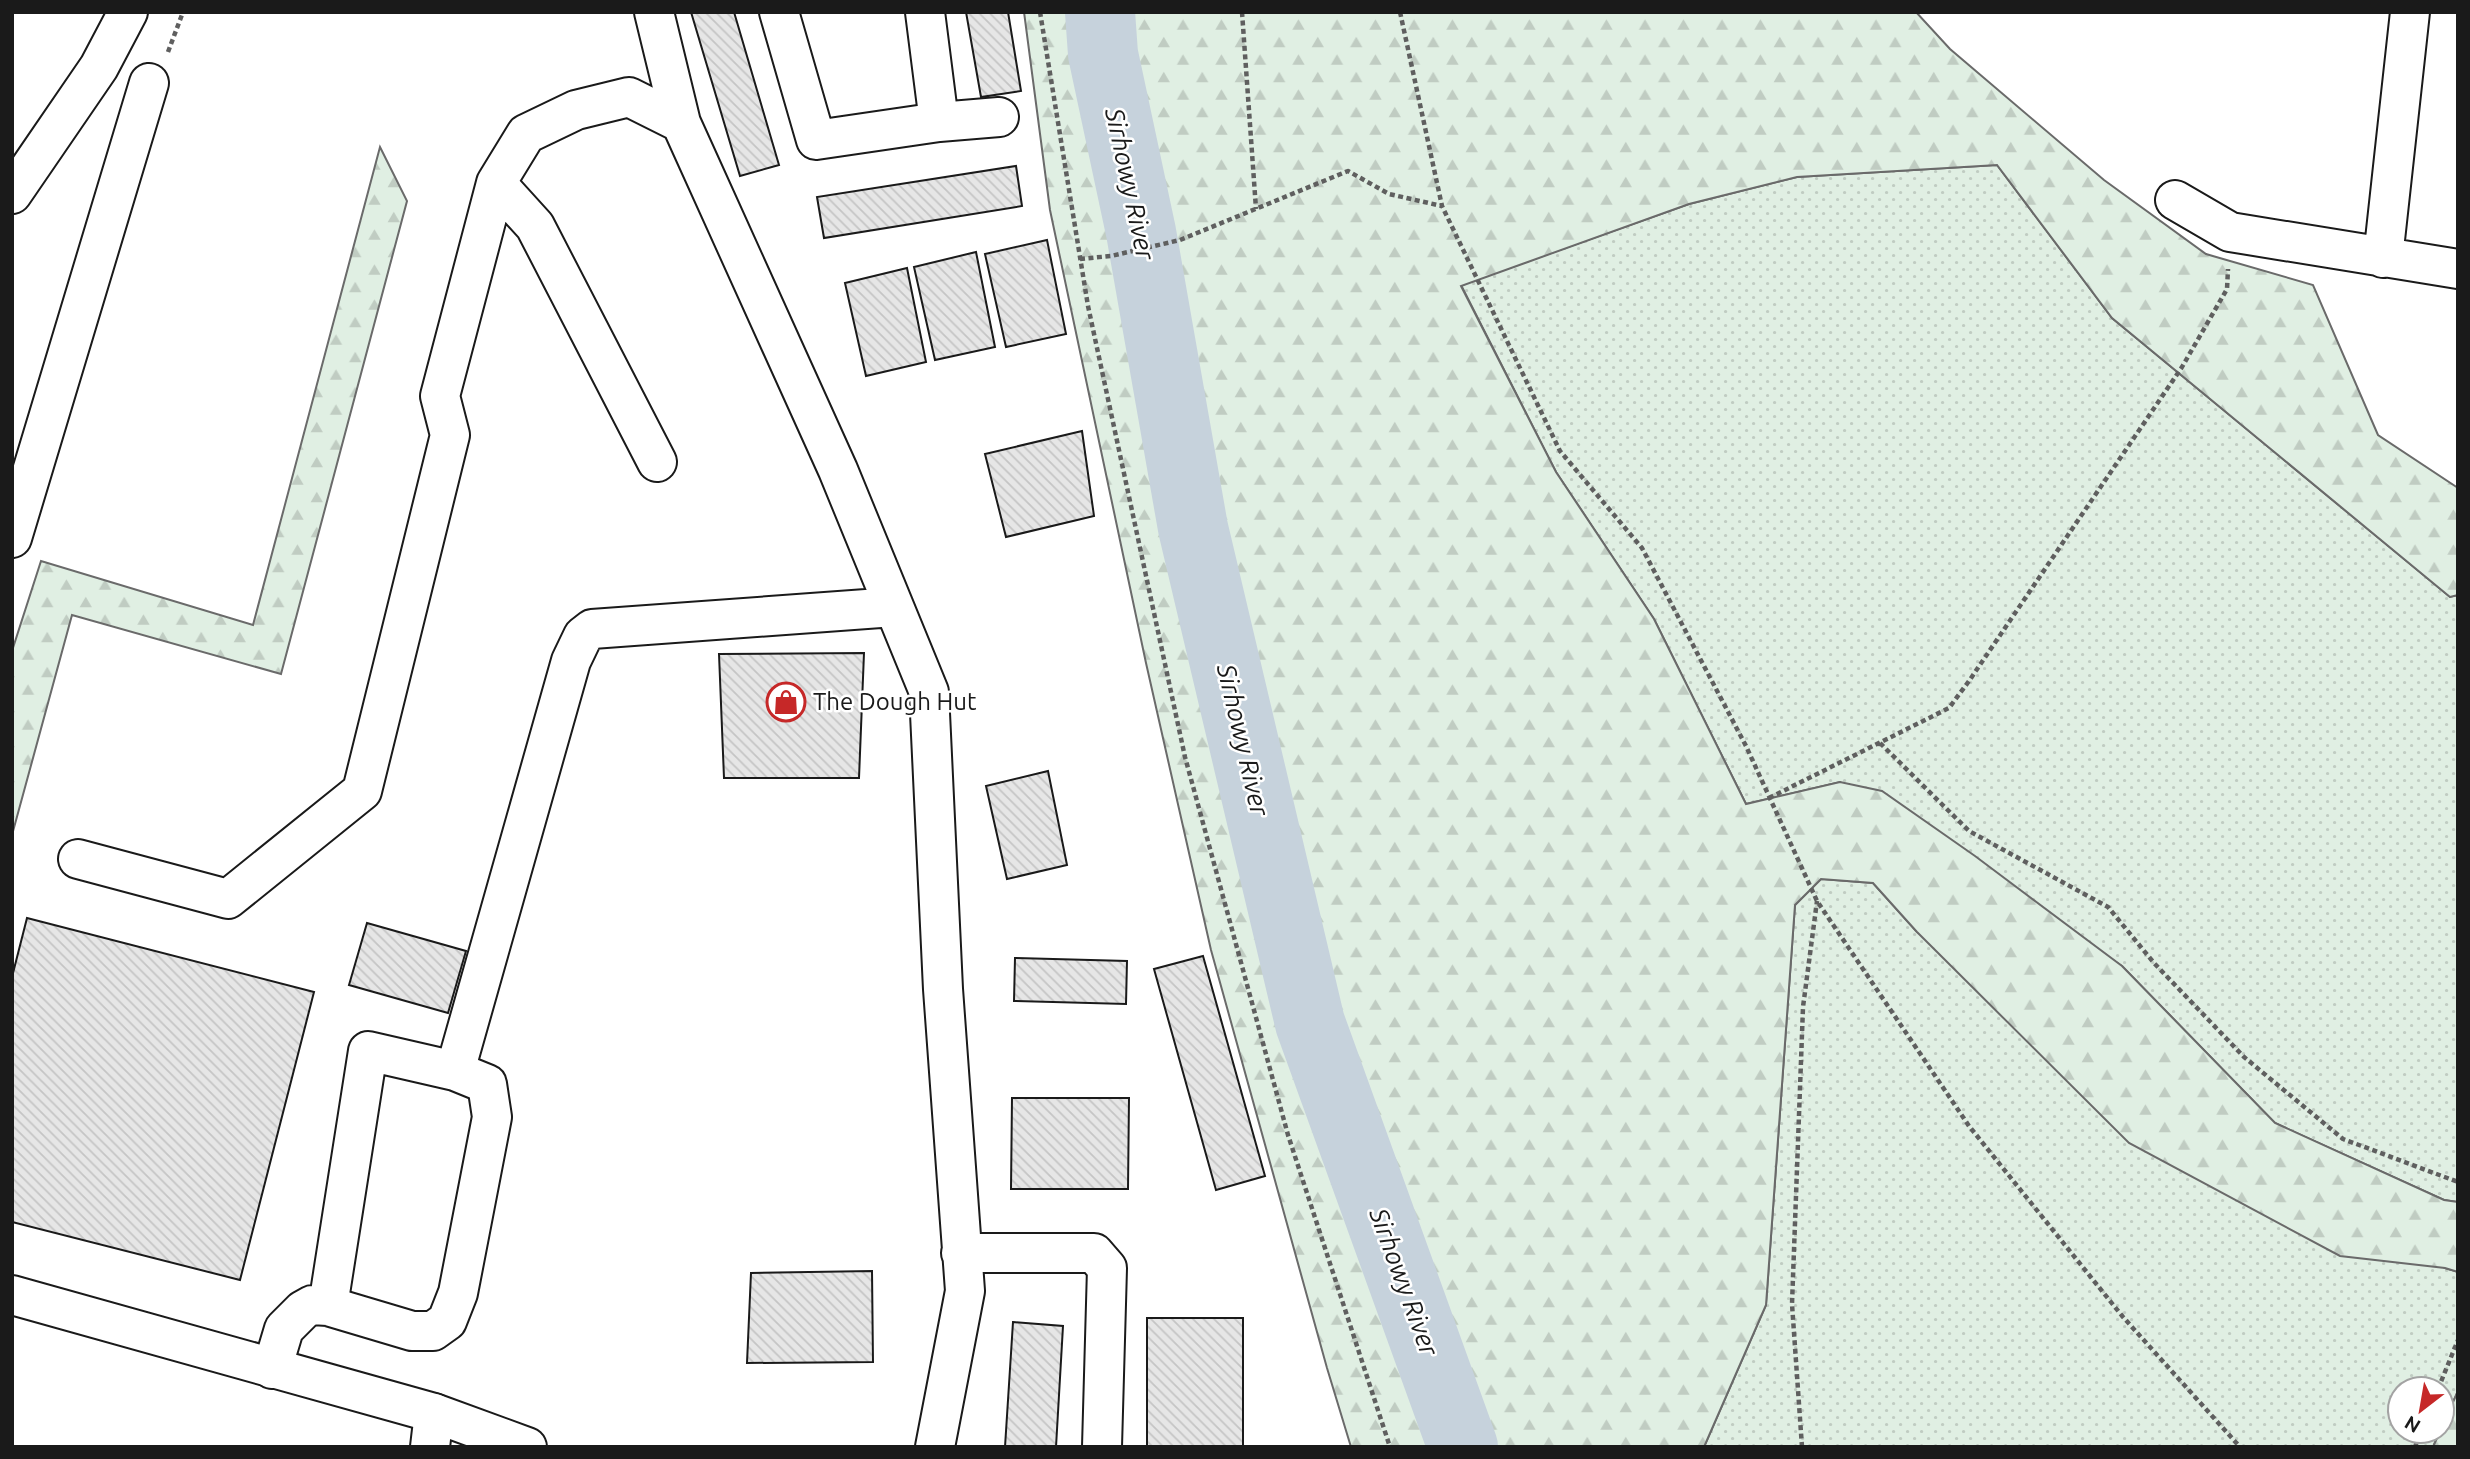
<svg xmlns="http://www.w3.org/2000/svg" width="2470" height="1459" font-family="Ubuntu,sans-serif">
<defs>
<pattern id="grass-dots" width="8" height="8" patternUnits="userSpaceOnUse" patternTransform="scale(1.75)"><rect width="8" height="8" fill="#e0efe3"/><path d="M2 2h.1M6 6h.1" fill="none" stroke="#c0ccc2" stroke-width="1.8" stroke-linecap="round"/></pattern>
<pattern id="forest-firs" width="22" height="20" patternUnits="userSpaceOnUse" patternTransform="scale(1.75)"><rect width="22" height="20" fill="#e0efe3"/><path d="M5 1l3.5 6h-7zM16 11l3.5 6h-7z" fill="#c0ccc2"/></pattern>
<pattern id="building-back-hatch" width="6" height="6" patternUnits="userSpaceOnUse" patternTransform="scale(1.75)"><rect width="6" height="6" fill="#e6e6e6"/><path d="M-1 5l2 2M0 0l6 6M5-1l2 2" fill="none" stroke="#c5c5c5"/></pattern>
</defs>
<rect width="100%" height="100%" fill="#fff"/>
<path fill="url(#grass-dots)" stroke="#6a6a6a" stroke-width="2" d="M1997,165L2112,318L2450,597L2458,595V1202L2444,1200L2275,1123L2122,966L1840,782L1746,804L1654,619L1556,472L1461,285L1689,204L1797,177Z
M1821,879L1873,883L1917,932L2445,1268L2458,1272V1391L2442,1427V1389H2400V1431H2440L2433,1447H1704L1766,1305L1795,905Z"/>
<path fill="url(#forest-firs)" stroke="#6a6a6a" stroke-width="2" d="M1024,12H1916L1950,49L2104,180L2206,254L2313,285L2378,435L2458,488V595L2450,597L2112,318L1997,165L1797,177L1689,204L1461,286L1556,472L1654,619L1746,804L1840,782L1882,791L1975,856L2122,966L2275,1123L2444,1200L2458,1202V1272L2445,1268L2340,1256L2129,1143L1917,932L1873,883L1821,879L1795,905L1766,1305L1704,1447H1351L1327,1368L1211,950L1146,663L1050,210Z
M380,147L407,201L281,674L72,615L12,835V651L41,561L253,625Z
M2458,1391V1447H2433Z"/>
<g fill="none" stroke-linecap="round" stroke-linejoin="round">
<path stroke="#c6d2dc" stroke-width="70" d="M1100,12L1103,54L1141,232L1193,528L1310,1023L1463,1447"/>
</g>
<path fill="url(#building-back-hatch)" stroke="#1a1a1a" stroke-width="2" d="M691,12H734L779,165L740,176Z
M966,12H1008L1021,91L981,97Z
M1016,166L1022,206L824,238L817,197Z
M1047,240L1066,334L1006,347L985,254Z
M976,252L995,347L935,360L914,267Z
M907,268L926,362L866,376L845,283Z
M1082,431L1094,516L1006,537L985,454Z
M864,653L859,778H724L719,654Z
M1048,771L1067,865L1007,879L986,786Z
M27,918L314,992L240,1280L12,1222V977Z
M367,923L466,951L448,1013L349,985Z
M1203,956L1265,1176L1216,1190L1154,969Z
M1015,958L1127,961L1126,1004L1014,1001Z
M1012,1098H1129L1128,1189H1011Z
M872,1271L873,1362L747,1363L751,1273Z
M1147,1318H1243V1447H1147Z
M1013,1322L1063,1326L1056,1447H1005Z"/>
<g fill="none" stroke-linecap="round" stroke-linejoin="round">
<defs>
<path id="minor" d="M654,12L681,123L838,470L929,692L943,989L965,1291L935,1447
M779,12L816,140L939,122L999,117
M925,12L939,122
M496,183L535,226L657,462
M2175,200L2230,232L2458,269
M2383,258L2410,12
M12,538L149,83
M78,859L228,899L362,791L450,435L440,396L496,183L526,134L576,110L629,97L681,123
M455,1071L571,661L583,636L592,629L894,607
M961,1253H1094L1107,1268L1102,1447
M272,1369L284,1329L303,1310L312,1305L328,1306L412,1331H433L447,1321L458,1293L492,1117L487,1084L455,1071L368,1051L328,1306
M430,1447L434,1413"/>
<path id="major" d="M12,194L99,67L128,12
M12,1295L434,1413L527,1447"/>
</defs>
<use href="#minor" stroke="#1a1a1a" stroke-width="42"/>
<use href="#major" stroke="#1a1a1a" stroke-width="42"/>
<path stroke="#5f5f5f" stroke-width="4.5" stroke-dasharray="5 3.5" stroke-linecap="butt" d="M1040,12L1088,306L1185,757L1288,1135L1390,1447
M1242,12L1256,209
M1400,12L1442,206L1560,451L1642,548L1746,746L1817,901L1969,1126L2123,1317L2240,1447
M168,52L183,12
M1080,259L1111,256L1180,240L1348,171L1389,194L1442,206
M1880,743L1969,831L2108,907L2154,963L2244,1057L2343,1139L2458,1182
M1769,798L1949,708L1969,681L2182,367L2227,289L2228,269
M2438,1389L2458,1340
M1802,1447L1792,1304L1803,1007L1817,901
M2415,1447L2421,1431"/>
<use href="#minor" stroke="#fff" stroke-width="38"/>
<use href="#major" stroke="#fff" stroke-width="38"/>
</g>
<defs>
<symbol id="shop-ring" viewBox="-11 -11 22 22"><circle r="9.5" fill="#fff" stroke="#c62828" stroke-width="1.5"/><path d="M-5-2.5h2.3a2.7 3.5 0 0 1 5.4 0H5L5.5 6h-11ZM-1.5-2.5h3a1.5 2.3 0 0 0-3 0Z" fill="#c62828"/></symbol>
</defs>
<g fill-rule="evenodd">
<use href="#shop-ring" x="764" y="680" width="44" height="44"/>
</g>
<g text-anchor="middle" stroke-width="5" stroke-linejoin="round" paint-order="stroke">
<g font-size="24" fill="#1a1a1a" stroke="#fff" text-anchor="start">
<text x="813" y="710">The Dough Hut</text>
</g>
<g font-size="26" font-style="italic" fill="#1a1a1a" stroke="#fff">
<text transform="translate(1130 184) rotate(78)" y="9">Sirhowy River</text>
<text transform="translate(1243 740) rotate(77)" y="9">Sirhowy River</text>
<text transform="translate(1404 1282) rotate(70)" y="9">Sirhowy River</text>
</g>
</g>
<rect width="2470" height="1459" fill="none" stroke="#1a1a1a" stroke-width="28"/>
<g transform="translate(2421 1410) rotate(211)"><circle r="33" fill="#ffffff" stroke="#a3a3a3" stroke-width="2"/>
<path d="M0-5L12 26L0 18L-12 26Z" fill="#c62828"/>
<text y="-10" font-size="19" font-weight="bold" text-anchor="middle" fill="#1a1a1a">N</text>
</g>
</svg>
